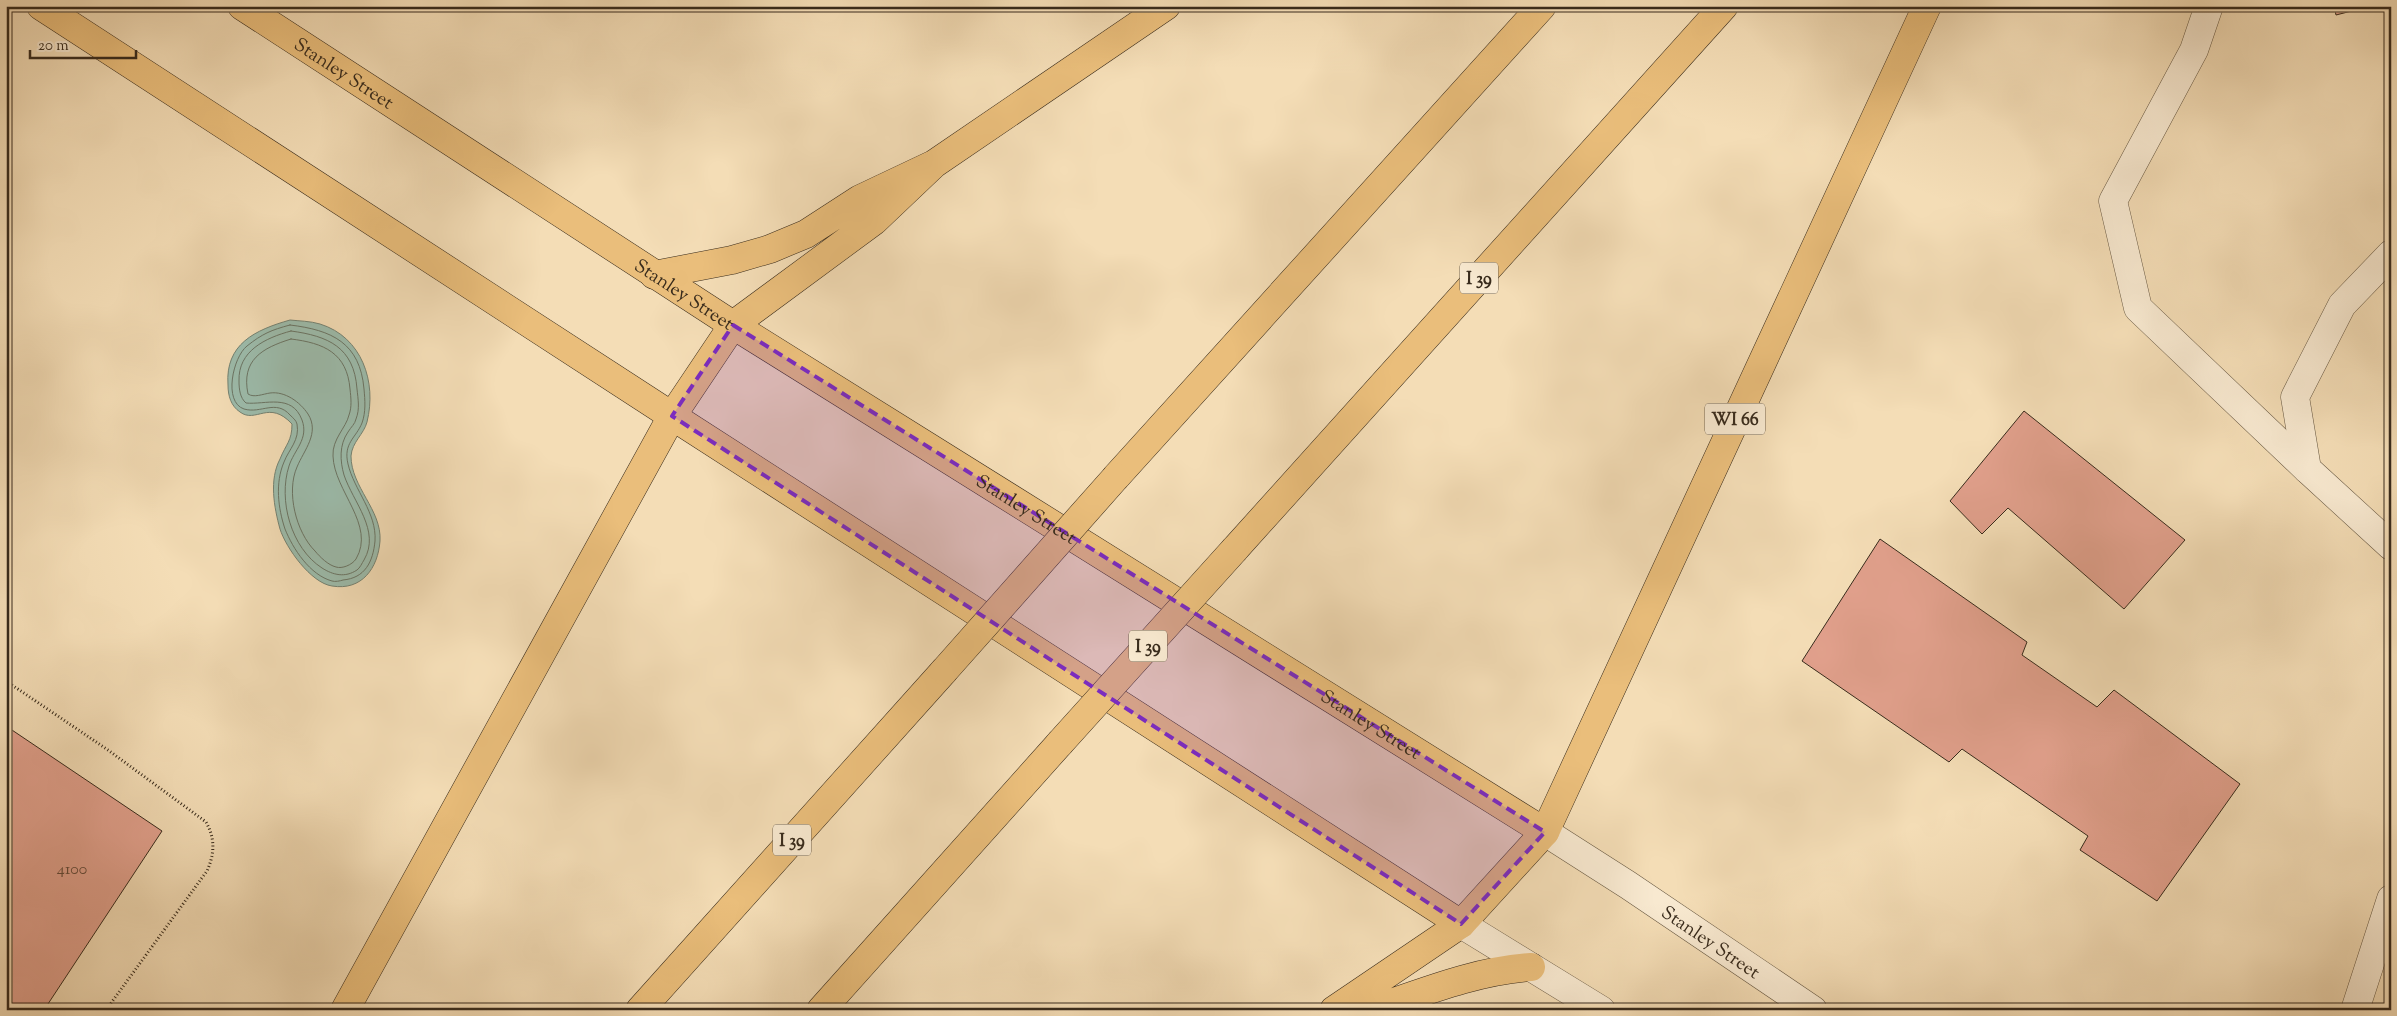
<svg xmlns="http://www.w3.org/2000/svg" width="2397" height="1016" font-family="'Sorts Mill Goudy',serif">
<rect width="100%" height="100%" fill="#f4ddb6"/>
<filter id="stains"><feTurbulence type="fractalNoise" baseFrequency=".004" numOctaves="4"/><feColorMatrix values="0 0 0 0 .2 0 0 0 0 .09 0 0 0 0 .02 0 0 0 .5 -.17"/></filter>
<radialGradient id="worn" r=".72"><stop offset=".6" stop-color="#630" stop-opacity="0"/><stop offset="1" stop-color="#630" stop-opacity=".3"/></radialGradient>
<path fill="#9cbcac" stroke="#748272" d="M290,320C299,321 310,321 320,324C362,337 377,382 367,422C364,434 352,442 351,456C351,487 382,510 380,541C378,568 362,591 332,586C311,583 286,548 280,529C274,507 269,480 280,459C286,444 292,441 292,424C269,399 256,424 240,412C231,406 228,396 228,385C225,344 255,330 290,320Z"/>
<g fill="none" stroke-linecap="round" stroke-linejoin="round">
<path stroke="#6a7464" stroke-width="1" d="M290,325C332,330 360,343 364,389C365,400 366,412 362,423C356,438 343,443 348,464C354,490 377,513 375,541C373,562 365,578 343,580C340,581 335,582 332,581C310,575 293,549 285,529C278,508 275,483 284,462C289,449 300,440 297,424C296,420 293,418 290,415C276,399 261,414 244,409C223,402 233,357 247,346C262,334 271,330 290,325Z
M291,331C328,336 354,347 357,389C358,399 360,409 356,419C355,424 351,427 348,432C339,445 340,461 344,475C353,502 381,531 364,560C362,563 360,568 357,570C345,578 333,575 322,568C291,548 278,500 289,466C294,450 309,439 302,420C292,393 265,405 246,403C240,398 239,389 239,381C238,351 265,338 291,331Z
M291,339C324,343 347,353 350,389C351,398 352,407 349,415C346,428 332,439 333,456C334,491 376,525 356,559C352,565 342,569 336,567C328,565 320,557 315,551C296,532 286,492 297,467C304,450 320,433 308,414C300,402 285,391 270,393C263,394 254,398 248,394C241,360 262,348 291,339Z"/>
</g>
<path fill="#e1a08c" stroke="#382b1c" d="M2334,6H2371L2336,15Z
M2024,411L2185,540L2124,609L2008,508L1982,534L1950,501Z
M1880,539L2027,642L2022,655L2097,707L2114,690L2240,784L2157,901L2080,850L2088,836L1962,749L1949,762L1802,661Z
M6,726L162,831L44,1010H6Z"/>
<g fill="none" stroke-linecap="round" stroke-linejoin="round">
<defs>
<g id="minor">
<path d="M2209,6L2194,50L2113,201L2138,308L2307,469"/>
<path d="M2391,254L2342,305L2295,397L2307,469L2391,546"/>
<path id="s1" d="M1545,832L1628,885L1813,1010"/>
<path d="M1461,924L1601,1010"/>
<path d="M2355,1010L2391,899"/>
</g>
<g id="major">
<path d="M41,6L672,416L1461,924"/>
<path id="s2" d="M242,6L733,325L1545,832"/>
</g>
<path id="highway" d="M654,275L732,260L770,249L806,234L860,199L934,164L1166,6
M1116,477L1542,6
M1235,549L1724,6
M345,1010L672,416L733,325L874,221L934,164
M640,1010L944,671
M821,1010L1060,743
M1334,1010L1461,924L1545,832L1927,6
M1371,1010C1424,992 1475,971 1531,967"/>
</defs>
<use href="#minor" stroke="#675842" stroke-width="29"/>
<use href="#major" stroke="#382b1c" stroke-width="29"/>
<use href="#highway" stroke="#382b1c" stroke-width="29"/>
<path stroke="#382b1c" stroke-width="3" stroke-dasharray="1 2.5" stroke-linecap="butt" d="M6,681L108,750L206,822C215,838 215,853 207,871L106,1010"/>
<use href="#minor" stroke="#f8e9d0" stroke-width="28"/>
<use href="#major" stroke="#eabe7b" stroke-width="28"/>
<use href="#highway" stroke="#eabe7b" stroke-width="28"/>
<defs>
<path id="highway-bridge" d="M944,671L1116,477
M1060,743L1235,549"/>
</defs>
<use href="#highway-bridge" stroke="#382b1c" stroke-width="29" stroke-linecap="butt"/>
<use href="#highway-bridge" stroke="#eabe7b" stroke-width="28"/>
</g>
<path fill="#7b2cbf" fill-opacity="0.2" stroke="#7b2cbf" stroke-width="4" stroke-dasharray="10 6" stroke-linejoin="round" d="M733,325L1545,832L1461,924L672,416Z"/>
<g text-anchor="middle" stroke-width="4.5" stroke-linejoin="round" paint-order="stroke">
<g font-size="16" fill="#624838">
<text x="72" y="874">4100</text>
</g>
<g fill="#f8e9d0" stroke="#726452" stroke-width="1">
<rect x="1460" y="262.5" width="38" height="31" rx="4"/>
<rect x="1705" y="403.5" width="60" height="31" rx="4"/>
<rect x="1129" y="630.5" width="38" height="31" rx="4"/>
<rect x="773" y="824.5" width="38" height="31" rx="4"/>
</g>
<g font-size="18" font-weight="bold" fill="#382b1c">
<text x="1479" y="284">I 39</text>
<text x="1735" y="425">WI 66</text>
<text x="1148" y="652">I 39</text>
<text x="792" y="846">I 39</text>
</g>
<g font-size="19" fill="#382b1c" stroke="#f8e9d0">
<text dy="7" stroke="none"><textPath href="#s2" startOffset="122">Stanley Street</textPath></text>
<text dy="7" stroke="none"><textPath href="#s2" startOffset="528">Stanley Street</textPath></text>
<text dy="7" stroke="none"><textPath href="#s2" startOffset="932">Stanley Street</textPath></text>
<text dy="7" stroke="none"><textPath href="#s2" startOffset="1338">Stanley Street</textPath></text>
<text dy="7" stroke="none"><textPath href="#s1" startOffset="199">Stanley Street</textPath></text>
</g>
</g>
<rect width="2397" height="1016" fill="none" stroke="#f4ddb6" stroke-width="25"/>
<rect x="8" y="8" width="2382" height="1001" fill="none" stroke="#382b1c" stroke-width="2.5"/>
<rect x="12" y="12" width="2372" height="991" fill="none" stroke="#382b1c"/>
<path d="M30 50v8h106v-8" fill="none" stroke="#382b1c" stroke-width="2.5"/>
<text x="38" y="50" font-size="15" fill="#382b1c" stroke="#f8e9d0" stroke-width="4" paint-order="stroke">20 m</text>
<rect width="100%" height="100%" filter="url(#stains)"/>
<rect width="100%" height="100%" fill="url(#worn)"/>
</svg>
